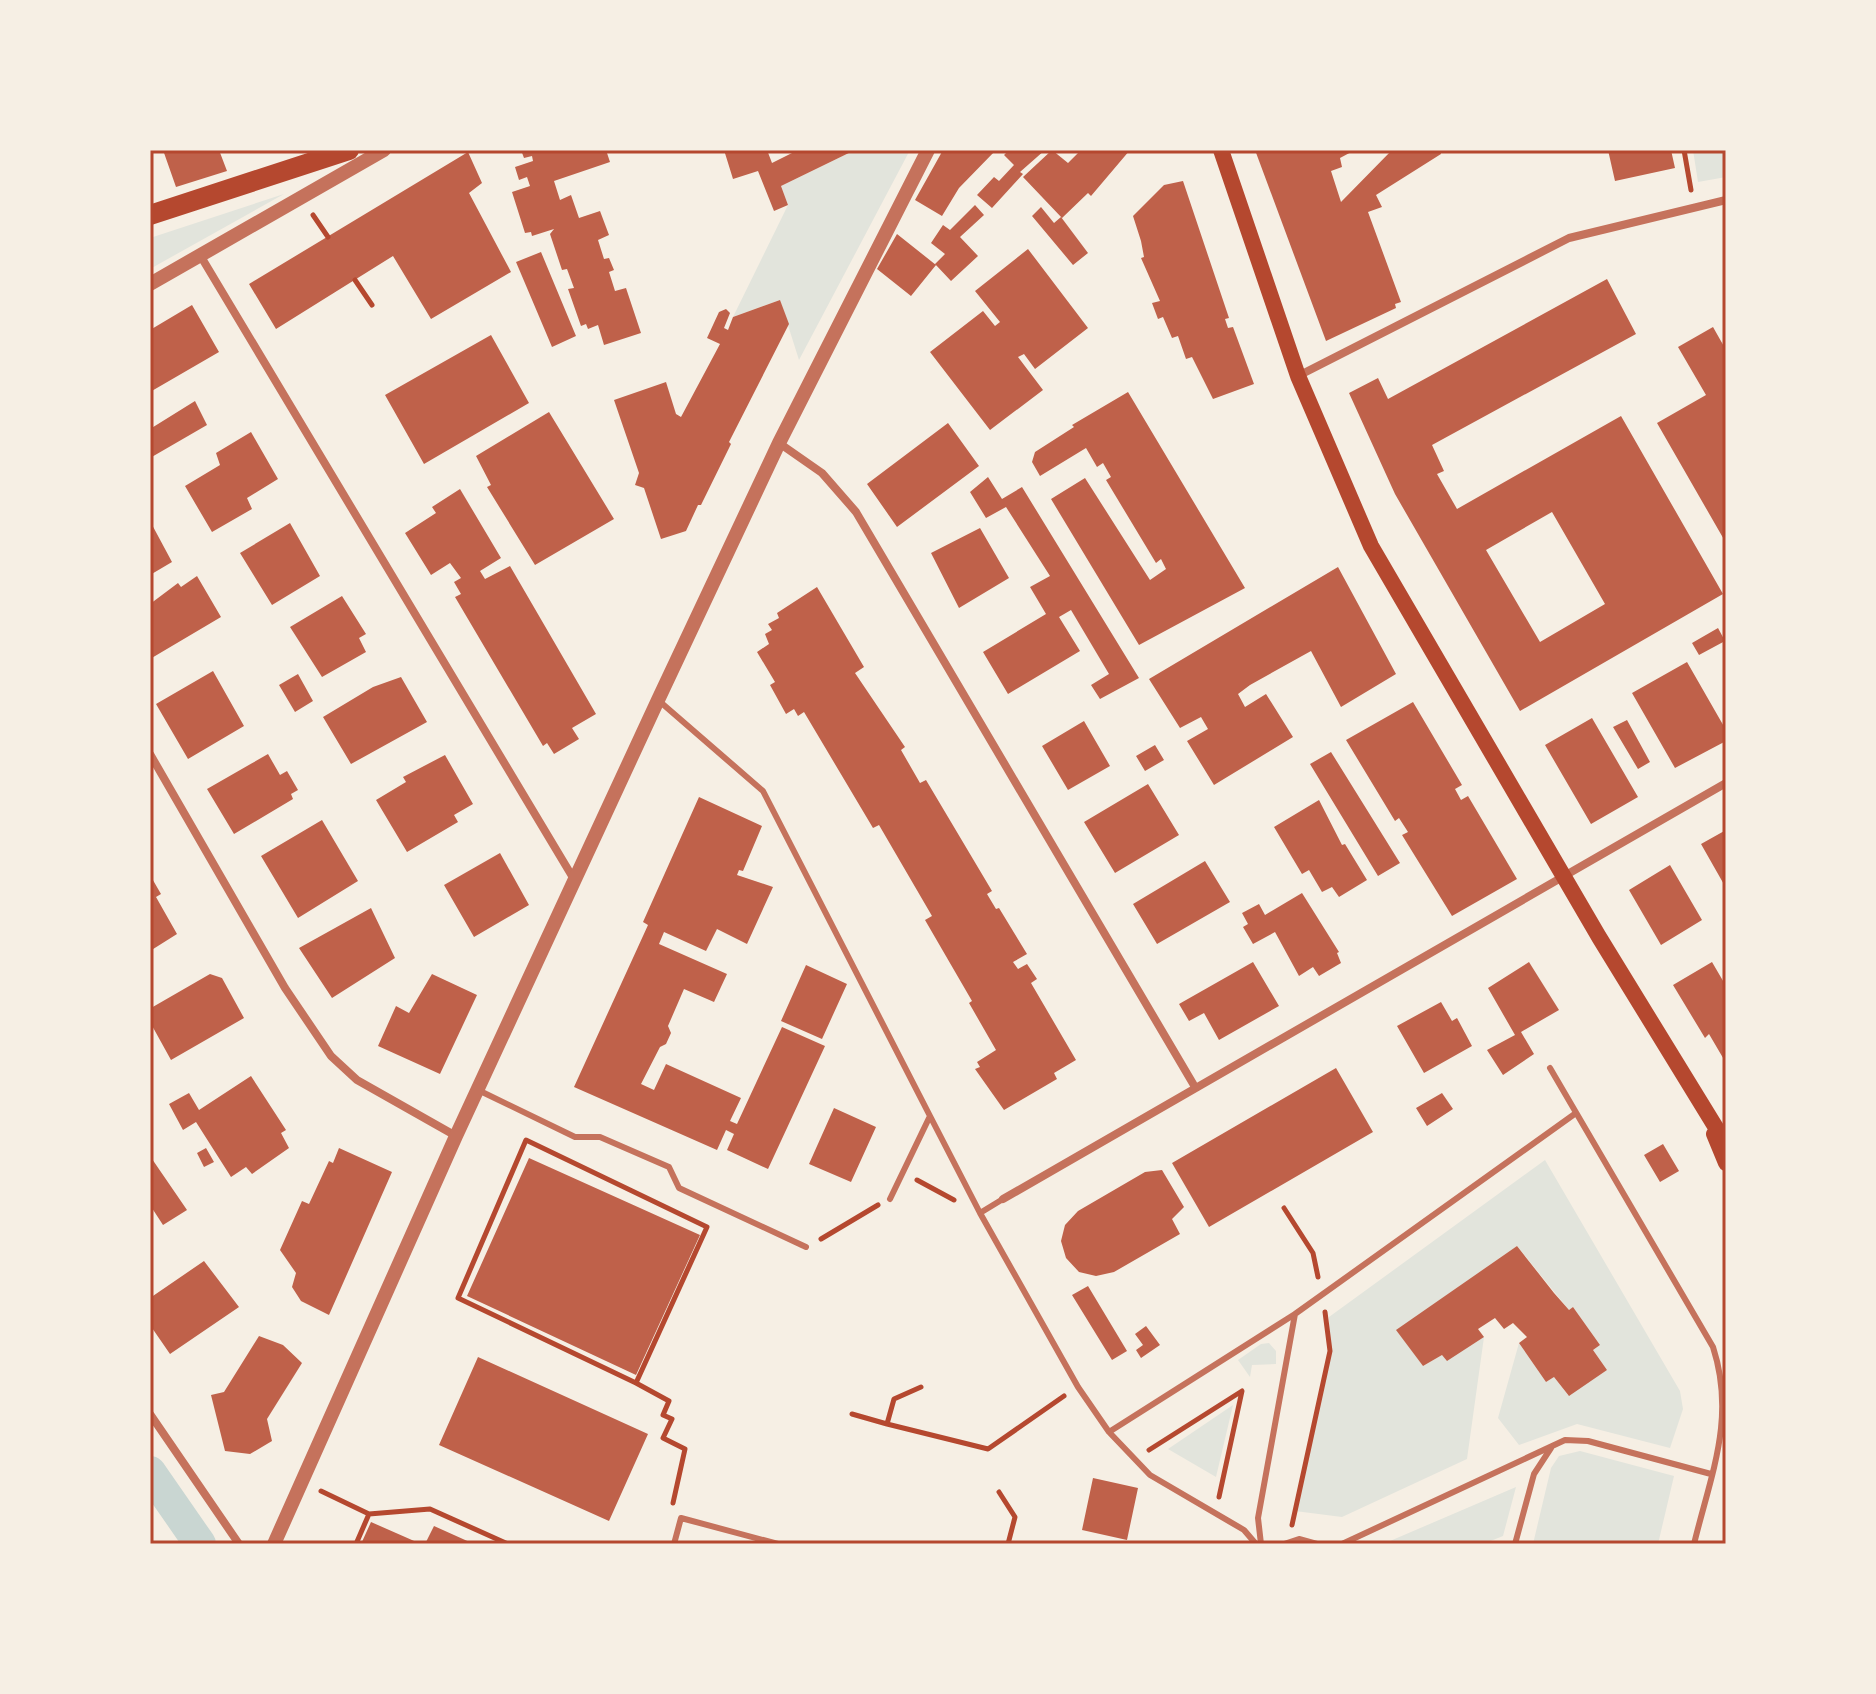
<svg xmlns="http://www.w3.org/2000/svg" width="1876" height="1694" font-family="Karla,sans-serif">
<rect width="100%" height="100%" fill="#f6efe4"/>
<path fill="#e2e4dc" d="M855,150H910L799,360L780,300L733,317L788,205L781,186Z
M1693,150H1726V177L1698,182Z
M284,194L166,260L150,269V238Z
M1545,1160L1680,1391L1683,1409L1670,1448L1577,1424L1519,1445L1498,1418L1519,1343L1546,1382L1554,1377L1568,1395L1607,1370L1593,1350L1600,1345L1573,1307L1569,1310L1517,1246L1397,1330L1423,1366L1442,1355L1447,1360L1484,1337L1467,1459L1342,1517L1295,1511L1330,1351L1329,1317Z
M1269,1343L1276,1351V1364L1252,1365L1250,1377L1238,1360L1261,1344Z
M1233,1405L1216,1477L1168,1449Z
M1580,1451L1674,1476L1658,1544H1533L1551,1468L1559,1456Z
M1516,1487L1503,1536L1483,1544H1383Z"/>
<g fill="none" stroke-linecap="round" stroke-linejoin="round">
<path stroke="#c9d6d2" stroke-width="32" d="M150,1472L200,1544"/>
</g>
<path fill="#bf614a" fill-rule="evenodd" d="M163,150H219L227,171L176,187Z
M521,150H606L610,162L554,181L560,200L571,195L579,218L600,211L609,235L598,240L604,259L609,258L614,270L609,272L615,291L626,288L641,333L604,345L598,325L588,329L586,324L581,326L568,289L574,288L567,269L562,270L550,234L554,229L532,236L531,232L525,233L512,192L530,186L527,177L519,180L515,167L533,161L532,156L524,158Z
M724,150H767L772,163L798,150H855L781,186L788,205L774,211L758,171L733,179Z
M943,150H996L959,188L942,216L915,200Z
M1009,150H1045L1020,172L1023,174L992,208L977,195L994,177L999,181L1014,165L1004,155Z
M1052,150L1068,163L1081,150H1130L1091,196L1088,193L1062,218L1023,177Z
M1255,150H1355L1340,158L1342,167L1331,171L1341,202L1392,150H1440L1441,154L1376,195L1382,207L1368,212L1401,302L1395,304L1396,308L1326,341Z
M1608,150H1671L1675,168L1615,181Z
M468,152L482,183L469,193L511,272L431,319L393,256L276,329L249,284Z
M1183,181L1229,318L1225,319L1228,328L1233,327L1254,384L1213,399L1192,357L1186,359L1178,336L1172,338L1163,317L1158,319L1152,303L1160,301L1141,258L1144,257L1141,241L1133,216L1164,185Z
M975,205L984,215L960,237L978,256L951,281L935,264L945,254L931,243L943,225L950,230Z
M1041,207L1054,223L1061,217L1088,253L1073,265L1032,216Z
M897,234L936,265L911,296L877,269Z
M1028,249L1088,328L1035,369L1024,354L1018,357L1043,390L990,430L930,352L983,311L995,326L1000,322L975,291Z
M541,252L576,336L552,347L516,262Z
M1607,279L1636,334L1432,445L1444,471L1437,474L1457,509L1621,416L1723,594L1520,711L1395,494L1349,393L1378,378L1388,399ZM1552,512L1605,604L1540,642L1486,550Z
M780,300L789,324L729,442L731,444L701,505H698L686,531L661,539L644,488L635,485L639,473L614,400L666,382L676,414L681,417L720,344L707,338L719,312L726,309L730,313L724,328L728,330L733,317Z
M192,305L219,352L150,392V330Z
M1713,327L1726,350V543L1657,423L1706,395L1678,347Z
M491,335L529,403L424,464L385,395Z
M1128,392L1245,588L1139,645L1051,499L1085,478L1150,580L1166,569L1161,559L1156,563L1106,480L1111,477L1103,463L1097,467L1086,448L1040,476L1032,462L1035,452L1074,427L1072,425Z
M195,401L207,425L150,458V429Z
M549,412L614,519L535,565L487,487L491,485L476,456Z
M948,423L979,466L897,527L867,484Z
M251,432L278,479L247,498L252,509L212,532L185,486L220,465L216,453Z
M988,477L1002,499L1022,487L1139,678L1100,699L1091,685L1109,674L1071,610L1059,617L1080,651L1008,694L983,652L1046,614L1030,587L1050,576L1006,507L986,518L970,492Z
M460,489L501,558L480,571L485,579L510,566L596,714L572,728L579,739L554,754L547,743L543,746L455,597L461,594L454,582L461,578L450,563L431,575L405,533L436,513L432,507Z
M150,521L172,562L150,575Z
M290,523L320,576L272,605L240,553Z
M980,528L1009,578L959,608L931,553Z
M1338,567L1396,674L1341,707L1311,651L1250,685L1238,694L1245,707L1266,694L1293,737L1214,785L1187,741L1208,729L1201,717L1180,728L1149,679Z
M197,576L221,617L150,659V604L178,583L181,587Z
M817,587L864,667L855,673L905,747L901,750L920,783L926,780L992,891L987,894L996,909L999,908L1027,954L1013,962L1018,969L1027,964L1037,979L1031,983L1076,1060L1054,1073L1057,1079L1004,1110L975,1069L980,1067L977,1062L996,1050L969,1003L972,1001L925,920L932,916L879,825L873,828L804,712L798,716L794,709L786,714L770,685L775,682L757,652L769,644L765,634L772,630L768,624L779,618L777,613Z
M342,596L366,634L359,638L366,652L322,677L290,627Z
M1718,628L1725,641L1699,655L1692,643Z
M1687,662L1726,730V741L1675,768L1632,693Z
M213,671L244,726L188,759L156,704Z
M298,674L313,701L295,712L279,685Z
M401,677L427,722L351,764L323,717L373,687Z
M1413,702L1462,785L1455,789L1461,800L1468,796L1517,879L1452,916L1402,835L1408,832L1399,818L1395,821L1346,740Z
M1592,718L1638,797L1591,824L1545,745Z
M1627,720L1650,762L1638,769L1613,727Z
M1084,721L1110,766L1068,790L1042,746Z
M1155,745L1164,760L1145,771L1136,756Z
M1331,752L1400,863L1378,876L1310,764Z
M268,754L280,775L287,771L298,790L291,794L293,799L234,834L207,789Z
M445,755L473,804L454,815L458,822L407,852L376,800L406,782L403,777Z
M1148,784L1179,835L1115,873L1084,822Z
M699,797L762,826L743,871L739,870L737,875L773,887L747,944L717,929L706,951L664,932L659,944L727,974L714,1002L684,989L668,1026L671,1033L666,1044L660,1047L641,1084L654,1090L666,1064L741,1098L730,1121L737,1124L782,1027L825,1046L768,1169L727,1150L734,1134L726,1130L717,1150L574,1087L643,936L648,925L643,922Z
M1319,800L1342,845L1345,844L1367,880L1339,897L1332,887L1322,892L1309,870L1302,874L1274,827Z
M322,820L358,881L298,918L261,856Z
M1726,830V888L1701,844Z
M500,853L529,905L474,937L444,885Z
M1205,861L1230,902L1157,944L1133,904Z
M1670,865L1702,920L1661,945L1629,890Z
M150,875L161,894L156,897L177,934L150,951Z
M1302,893L1339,952L1337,953L1341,963L1319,976L1313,967L1299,976L1275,932L1253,944L1243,927L1248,924L1242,913L1259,904L1265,915Z
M371,908L395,958L332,998L299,948Z
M1253,962L1279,1006L1219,1040L1204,1013L1189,1021L1179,1004Z
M1529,962L1559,1010L1521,1032L1534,1054L1503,1075L1487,1050L1515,1035L1488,988Z
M1712,962L1726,986V1063L1709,1034L1705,1038L1673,985Z
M806,965L847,984L822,1039L781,1021Z
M210,974L222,978L244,1018L171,1060L150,1022L151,1008Z
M432,974L477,995L440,1074L378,1046L396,1006L409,1013Z
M1441,1002L1452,1021L1457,1018L1472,1046L1424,1073L1397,1026Z
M1336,1068L1373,1132L1209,1227L1172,1163Z
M251,1076L286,1130L281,1133L289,1148L252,1174L246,1167L231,1177L196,1122L183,1130L169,1104L189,1093L199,1110Z
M1442,1093L1453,1109L1427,1126L1416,1108Z
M834,1108L876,1127L851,1182L809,1164Z
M1663,1144L1679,1171L1660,1182L1644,1155Z
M206,1148L214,1162L204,1167L197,1153Z
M339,1148L392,1172L329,1315L301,1301L292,1287L296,1273L280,1250L302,1201L309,1204L329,1161L333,1163Z
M150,1156L187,1210L163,1225L150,1205Z
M529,1158L700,1235L636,1375L467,1296Z
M1162,1170L1184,1207L1172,1219L1180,1234L1114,1272L1096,1276L1079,1272L1066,1258L1061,1241L1065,1225L1078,1211L1145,1172Z
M1517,1246L1554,1293L1569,1310L1573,1307L1600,1345L1593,1350L1607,1370L1569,1396L1554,1377L1546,1382L1519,1343L1527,1337L1513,1323L1504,1329L1495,1318L1478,1329L1484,1337L1447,1361L1442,1355L1423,1366L1396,1330Z
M204,1261L239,1307L170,1354L150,1325V1298Z
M1088,1286L1127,1351L1112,1360L1072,1295Z
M1146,1326L1160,1345L1141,1358L1136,1350L1143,1345L1135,1334Z
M259,1336L283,1345L302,1363L267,1419L272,1441L250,1454L225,1451L211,1395L224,1392Z
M478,1357L648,1434L609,1521L439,1445Z
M1093,1478L1138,1488L1127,1540L1082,1530Z
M371,1522L421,1544H361Z
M434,1526L474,1544H425Z"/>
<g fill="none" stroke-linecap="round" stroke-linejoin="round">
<path stroke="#b5482f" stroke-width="5" d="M1684,150L1691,190
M313,215L328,237
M355,280L372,305
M917,1180L954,1200
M1284,1208L1313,1253L1318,1277
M821,1239L878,1205
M636,1383L458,1298L526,1140L707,1227L636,1383L669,1401L663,1415L672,1419L663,1438L685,1449L673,1503
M921,1387L894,1399L887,1424L988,1449L1064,1396
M852,1414L887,1424
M1149,1450L1242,1391L1219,1497
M321,1491L369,1514L430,1509L508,1544
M999,1492L1015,1517L1008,1544
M1292,1525L1330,1351L1325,1312
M356,1544L369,1514
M1725,1544L1726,1541"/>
<path stroke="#c5725c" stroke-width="6" d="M658,700L763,791L930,1116L890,1199
M1550,1068L1713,1347C1736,1418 1711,1474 1694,1544
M478,1090L575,1137H600L669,1167L679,1188L806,1247
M930,1116L980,1213
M1003,1199L980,1213L1078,1387L1109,1432L1150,1475L1244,1530L1256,1544
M1295,1314L1576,1113
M1109,1432L1295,1314L1258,1518L1261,1544
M674,1544L681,1518L778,1544
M1284,1544L1299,1539L1317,1544
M1342,1544L1565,1440L1588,1441L1711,1474
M1515,1544L1534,1474L1551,1448"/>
<path stroke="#c5725c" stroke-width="8" d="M200,255L575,881
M1298,376L1569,238L1726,200
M779,443L822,473L856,512L1195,1087
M150,754L285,988L331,1056L357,1080L456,1136
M1003,1199L1726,783
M150,1414L239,1544"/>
<path stroke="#c5725c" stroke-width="14" d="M150,284L384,150
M274,1544L456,1136L658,700L779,443L928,150"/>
<path stroke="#b5482f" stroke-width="16" d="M1221,150L1298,376L1371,546L1599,937L1726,1144
M1714,1134L1726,1163"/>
<path stroke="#b5482f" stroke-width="20" d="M150,215L349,150"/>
</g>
<rect width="1876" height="1694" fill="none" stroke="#f6efe4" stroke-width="304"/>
<rect x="152" y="152" width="1572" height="1390" fill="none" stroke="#b5482f" stroke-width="3"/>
</svg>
